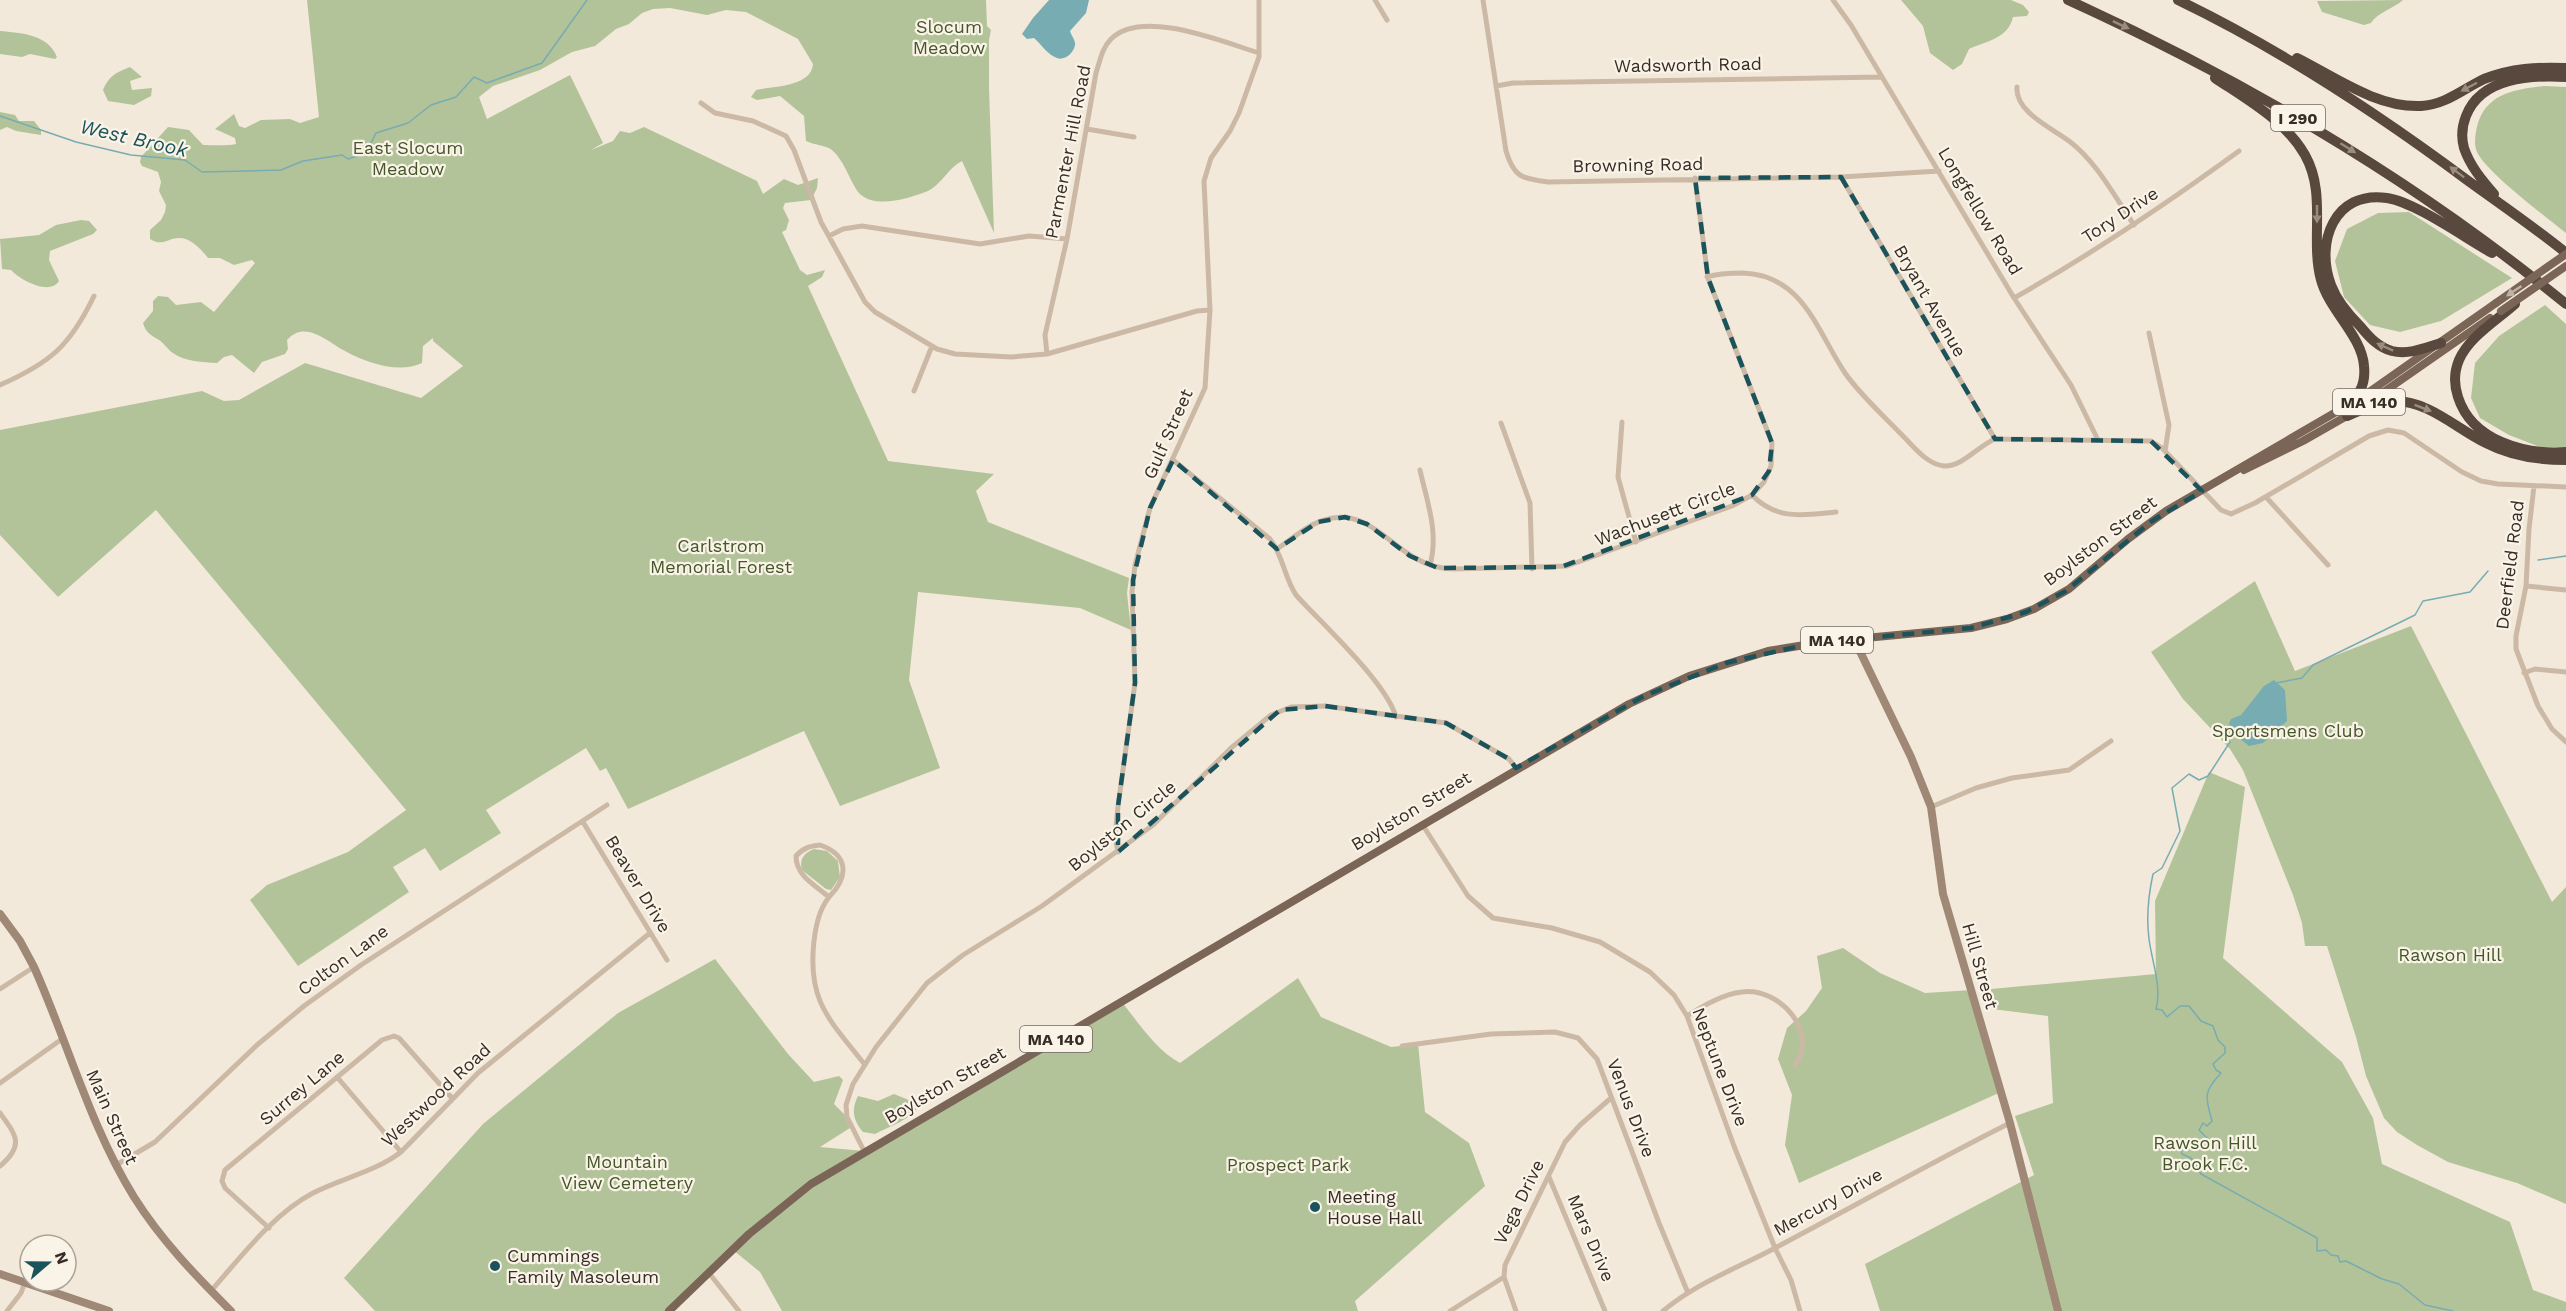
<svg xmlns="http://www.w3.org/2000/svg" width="2566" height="1311" font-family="'Work Sans',sans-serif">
<rect width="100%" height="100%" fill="#f3e9da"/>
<path fill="#b3c399" d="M307,0H986L987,26L991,30L989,40V89L994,233L962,161C948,168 941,185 928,191C908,199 869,211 856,189C848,176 844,161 832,150C825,145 814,145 806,141L804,116L780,96L757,100L751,97L756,90C774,86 811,87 813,64L798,39L746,12L726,10L707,15L670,8L653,9L642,13L629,24L616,29L595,46L572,52L540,70L493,86L479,97L487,119L570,75L603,143L591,150L613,141L620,131L630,133L644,127L757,181L763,194L784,179L798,185L818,178L817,188L811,200L785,203L783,208L789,220L786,230L782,232L800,270L807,275L825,270L822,277L808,286L888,461L994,474L976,491L988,522L1129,578L1127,593L1131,630L1080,608L918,592L909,680L940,768L840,806L804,731L628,809L606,768L600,771L586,748L486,810L501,833L440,871L425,848L393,867L409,892L298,966L250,900L267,885L348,852L406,810L156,510L58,597L0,535V430L202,391L224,401L239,400L305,363L421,398L463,366L433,341V338L423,346L422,363C399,374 367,363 345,351C328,342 305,319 287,340L288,349L285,354L262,362L254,373L232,355L224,357L217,363C203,362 185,362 173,353C168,350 164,343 159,340C151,335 146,333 143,323L153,311V301L158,296L168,297L176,305L201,302L214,312L255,263L252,260L234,265L220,258H208C202,250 190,237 179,238C168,238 162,247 150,239V230L161,220L165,212L166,205L159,191L161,182L158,172L142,166L140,162L141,157L168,127L189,130L203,145C211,145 230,146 236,144L235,138L215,129L234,114L239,126L245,128L261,120L290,119L300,123L319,117Z
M1901,0H2011L2023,5L2029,12L2027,16L2013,17C2008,39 1986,41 1969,49L1962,64L1953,70L1930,53L1923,26Z
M2403,0C2394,8 2377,13 2371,23L2364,25L2322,12L2317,1Z
M0,31C21,33 48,34 57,57L55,59L30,54L22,57L0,54Z
M130,67L142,77L130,81L132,90L152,88L151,96L134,105L108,101L103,90C108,77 116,72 130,67Z
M2544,86L2566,87V233C2545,216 2487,173 2477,152C2473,144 2476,128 2479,120C2490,92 2518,89 2544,86Z
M0,112L15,115L19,121H34L41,130V135L16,131L7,127L0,130Z
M2409,212L2512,278L2441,321L2400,332L2370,325L2344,297L2335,261L2347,229L2378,213Z
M81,220L89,221L97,230L93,234L50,251L49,260L59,281C50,296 20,280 11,270L2,269L0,239L39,235L56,225Z
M2545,305L2566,324V447H2540L2509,435L2480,418L2471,398L2475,363L2499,336Z
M2255,581L2295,671L2411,626L2552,902L2566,887V1204L2517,1183L2448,1162L2417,1145L2397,1132L2384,1118L2366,1076L2356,1037L2327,946H2305L2302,923L2293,895L2243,770L2230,749L2183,699L2151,652Z
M2209,772L2245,787L2223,958L2342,1062L2373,1118L2382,1164L2510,1222L2533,1290L2566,1302V1311H1880L1865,1264L2034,1175L2015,1116L2053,1103L2048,1016L1992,1009L1991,989L2156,974L2155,901Z
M814,849L827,851L838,861L840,877L831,890L826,889L802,870C799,859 804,853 814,849Z
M1843,948L1880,973L1925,993L1972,990L2001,1092L1799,1183L1785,1145L1792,1095L1778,1059L1787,1028L1806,1011L1822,988L1817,956Z
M715,959L788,1054L814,1082L839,1076L843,1080L834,1104L847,1117L850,1128L820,1147L864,1151L1121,1001C1138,1022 1156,1050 1180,1063L1298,978L1321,1017L1391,1047L1418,1044L1425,1112L1469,1143L1485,1186L1355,1301L1358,1311H782L760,1272L733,1250L669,1311H375L344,1278L483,1124L618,1013Z
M894,1094L916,1103L919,1105C913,1119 888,1127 875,1134L863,1132C853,1120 851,1110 858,1096L878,1101Z"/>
<path fill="#77acb2" d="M1049,0H1089L1086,13L1070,31C1071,35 1076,41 1075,45C1074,53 1064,61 1057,58C1048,55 1041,44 1034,38L1027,39L1022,34L1033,18Z
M2274,680L2285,690L2287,721L2263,743L2249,746L2233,733L2229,724L2231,719L2241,715L2264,686Z"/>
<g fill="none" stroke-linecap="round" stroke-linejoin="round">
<path stroke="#77acb2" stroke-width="1.5" d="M0,116L76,142L131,155L185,160L202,172L281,170L303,161L342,155L348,159L366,153L376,133L408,123L431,105L456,97L474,77L487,83L542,63L587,0
M2538,560L2566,556
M2276,683L2302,678L2313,665L2415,615L2423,601L2470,592L2488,571
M2230,742L2208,776L2199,780L2189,774L2172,788L2180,831L2162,868L2153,874C2148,897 2146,916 2149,939C2152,962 2162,987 2156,1009L2162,1010L2167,1017L2180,1006H2189L2201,1021L2213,1026L2218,1040L2225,1047V1053L2213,1064L2216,1070L2221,1073C2202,1093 2206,1098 2212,1121L2207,1126L2203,1123L2199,1130L2208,1139L2201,1143L2188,1140L2189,1146L2181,1151L2182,1154L2191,1158L2201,1174L2317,1238V1251L2326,1250L2331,1255L2338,1256L2340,1262L2346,1261L2382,1279L2399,1284L2425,1305L2453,1311"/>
<path stroke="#ccb9a5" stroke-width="5" d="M1375,0L1387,20
M1483,0L1506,151C1514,178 1522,178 1548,182L1841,177L1939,171
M1833,0L1851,25L2014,298L2071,385L2098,440
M1496,86L1513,83L1881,77
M2017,87C2015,112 2052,128 2069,141C2096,161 2115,197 2134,225
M701,103L715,113L753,121L786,136L794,150L821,222L865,302L875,312L937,349L955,354L1011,357L1047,354L1197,311L1210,310
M1087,129L1134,137
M1841,177L1995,439
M829,236L843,229L862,226L980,244L1029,236L1067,239
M1707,277C1719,273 1731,273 1743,273C1803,275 1817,331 1845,373C1861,396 1884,416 1904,437C1915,448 1927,464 1944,466C1962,467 1978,446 1995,439L2151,441L2162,448L2221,510L2231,514L2255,503L2369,436L2388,430L2404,433L2462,472L2481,481L2498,484L2566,487
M2014,298C2092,254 2166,204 2239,151
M2149,333L2169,425L2165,451
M1047,354L1045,335L1067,239L1096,73C1100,61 1102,48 1111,39C1142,8 1223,42 1259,53
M0,385C50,363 70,346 94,296
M914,391L932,346
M1622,422L1618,477L1636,542
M1501,423L1530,503L1532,569
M1173,460L1270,539C1283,555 1284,577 1296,595C1322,624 1386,682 1396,717
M1420,470C1427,502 1439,532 1430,565
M2534,486L2529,529L2526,586L2516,636V649L2538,706L2552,729L2566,742
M1752,495C1777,521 1804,515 1836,512
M2266,497L2328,565
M1277,549C1292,539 1307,525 1324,520C1363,507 1385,541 1415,558C1427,565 1441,569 1455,569L1567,566L1732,506L1752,495L1764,482L1771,466L1772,443L1708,278L1695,178
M2526,586L2566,590
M2524,673L2535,669L2566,672
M1931,807L1976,788L2012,778L2069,770L2111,741
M583,822L667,960
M1422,824L1468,896L1493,918L1552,928L1600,942L1650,972L1674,995L1687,1016L1734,1146L1775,1248L1791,1280L1800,1311
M820,845C849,855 849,877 829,897C815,885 796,876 796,856C803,848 810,846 820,845Z
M1118,852L1115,836L1118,806L1135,683L1132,592L1135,565L1150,508L1205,388L1210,310L1204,181L1211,158L1230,131L1239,113L1259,57V0
M829,897C819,910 816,925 814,941C807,1002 830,1020 865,1065
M0,989L34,967
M1687,1016C1703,1006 1723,994 1742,992C1779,987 1819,1031 1795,1065
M1402,1046L1491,1034L1555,1032L1578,1038L1597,1059L1659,1223L1688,1293
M337,1077L401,1152
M0,1083L62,1039
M0,1113C16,1135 25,1145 0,1166
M864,1151L847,1117L846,1105L853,1084L876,1047L927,983L963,955L1042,906L1153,825L1231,748L1271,715L1291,707L1325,706L1446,723L1509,759L1516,768
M116,1165L155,1142L257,1045L304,1006L361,965L607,805
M1549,1177L1605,1311
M269,1228L225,1188L222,1181L225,1170L382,1040L394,1036L399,1038L452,1098
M709,1273L739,1311
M1504,1277L1516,1311
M211,1291C241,1257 273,1214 313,1193C342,1178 375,1172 401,1152L478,1073L650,933
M7,1311L21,1293L25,1282
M1450,1311L1504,1277L1505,1265L1565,1142L1580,1125L1611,1098
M1663,1311C1696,1283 1738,1268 1775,1248C1853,1207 1930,1163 2010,1123"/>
<path stroke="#a08876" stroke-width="8" d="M1854,639L1911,757L1931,807L1943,894L2010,1123L2058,1311
M0,914L20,941L34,967C68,1043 90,1126 134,1197C161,1240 195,1275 231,1311
M0,1274L109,1311"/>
<path stroke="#7a6557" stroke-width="8" d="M2365,405L2490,318
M2244,470L2303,441L2352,413
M669,1311L749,1234L811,1184L1629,704L1689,676L1768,651L1823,642L1971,628L2007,619L2034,609L2069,589L2128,539L2166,511L2362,397L2496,303"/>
<path stroke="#59483d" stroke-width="10" d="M2068,0C2246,81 2415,180 2566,304
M2178,0C2280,49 2377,113 2467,180C2500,204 2534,227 2566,253
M2297,58C2335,77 2377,108 2421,106C2445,105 2463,89 2484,79C2512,68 2537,67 2566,68
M2215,78C2246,99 2286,121 2305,155C2327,194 2310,239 2321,280C2329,310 2362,336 2364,366C2366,385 2359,397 2343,408
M2494,194C2482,180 2470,166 2464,148C2461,137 2462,126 2466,116C2481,77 2531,75 2566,77
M2515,304C2496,321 2469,337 2459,360C2454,372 2454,385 2458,397C2472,441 2525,455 2566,452
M2441,343C2425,348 2409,355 2392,351C2378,347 2369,337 2360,326C2348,314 2337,301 2331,285C2315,243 2334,190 2387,198C2415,202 2465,238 2492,253
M2347,416C2362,410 2378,401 2395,401C2429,401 2457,429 2486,443C2511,456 2538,460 2566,460"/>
<path stroke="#7a6557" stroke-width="8" d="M2496,303L2566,254
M2501,311L2566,266"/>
</g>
<defs><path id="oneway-solid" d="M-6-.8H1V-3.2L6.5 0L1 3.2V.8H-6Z" transform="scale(1.5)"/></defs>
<g fill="#998c81">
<use href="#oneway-solid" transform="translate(2121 25) rotate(25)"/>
<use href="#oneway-solid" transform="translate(2469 87) rotate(152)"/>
<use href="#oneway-solid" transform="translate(2348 148) rotate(32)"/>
<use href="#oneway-solid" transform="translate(2457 172) rotate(-143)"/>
<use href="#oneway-solid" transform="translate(2317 214) rotate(90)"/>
<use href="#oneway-solid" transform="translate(2385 347) rotate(-156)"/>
<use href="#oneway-solid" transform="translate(2423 408) rotate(21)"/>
</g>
<use fill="#c0b3a6" href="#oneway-solid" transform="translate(2514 291) rotate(146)"/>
<path fill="none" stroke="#1a535b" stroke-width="4.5" stroke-dasharray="12 8" stroke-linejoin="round" d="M1841,177L1995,439L2151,441L2202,491L2152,521L2066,591L2026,612L1971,628L1813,643L1726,663L1644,696L1516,768L1509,759L1446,723L1325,706L1280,710L1118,852V806L1135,683L1133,580L1150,508L1173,460L1277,549L1318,522L1345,517L1367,524L1410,556L1438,568L1561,567L1752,495L1769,471L1772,443L1708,278L1695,178Z"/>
<g fill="#1a535b" stroke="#faf3e7" stroke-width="2">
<circle cx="1315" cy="1207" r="6"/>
<circle cx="495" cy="1266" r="6"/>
</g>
<g text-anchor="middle" stroke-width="4.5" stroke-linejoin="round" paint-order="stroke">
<g fill="#faf3e7" stroke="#726861" stroke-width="1.5">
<rect x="2271" y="105" width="54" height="26" rx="4.5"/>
<rect x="2333" y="389" width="72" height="26" rx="4.5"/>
<rect x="1801" y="627" width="72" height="26" rx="4.5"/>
<rect x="1020" y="1026" width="72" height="26" rx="4.5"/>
</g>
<g font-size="16" font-weight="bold" fill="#372d27">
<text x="2298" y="124">I 290</text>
<text x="2369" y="408">MA 140</text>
<text x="1837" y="646">MA 140</text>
<text x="1056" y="1045">MA 140</text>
</g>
<g font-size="18" fill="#445729" stroke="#faf3e7">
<text x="949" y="33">Slocum<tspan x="949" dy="21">Meadow</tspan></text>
<text x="408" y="154">East Slocum<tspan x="408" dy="21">Meadow</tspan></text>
<text x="721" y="552">Carlstrom<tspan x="721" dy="21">Memorial Forest</tspan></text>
<text x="2288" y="737">Sportsmens Club</text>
<text x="2450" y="961">Rawson Hill</text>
<text x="2205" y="1149">Rawson Hill<tspan x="2205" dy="21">Brook F.C.</tspan></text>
<text x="627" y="1168">Mountain<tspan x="627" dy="21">View Cemetery</tspan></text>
<text x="1288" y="1171">Prospect Park</text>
</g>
<g font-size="18" fill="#372d27" stroke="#faf3e7">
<text transform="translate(1688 65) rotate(-1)" y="6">Wadsworth Road</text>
<text transform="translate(1068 152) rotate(-79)" y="6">Parmenter Hill Road</text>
<text transform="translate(1638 165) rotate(-1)" y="6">Browning Road</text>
<text transform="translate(1980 211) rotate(59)" y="6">Longfellow Road</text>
<text transform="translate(2120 215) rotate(-33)" y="6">Tory Drive</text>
<text transform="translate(1930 301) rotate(60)" y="6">Bryant Avenue</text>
<text transform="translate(1168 434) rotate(-66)" y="6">Gulf Street</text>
<text transform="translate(1665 514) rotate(-21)" y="6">Wachusett Circle</text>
<text transform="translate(2100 541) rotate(-37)" y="6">Boylston Street</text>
<text transform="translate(2510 565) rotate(-83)" y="6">Deerfield Road</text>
<text transform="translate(1411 811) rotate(-31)" y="6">Boylston Street</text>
<text transform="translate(1122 826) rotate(-39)" y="6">Boylston Circle</text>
<text transform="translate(638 884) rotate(59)" y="6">Beaver Drive</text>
<text transform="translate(343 960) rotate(-36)" y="6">Colton Lane</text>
<text transform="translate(1980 966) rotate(74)" y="6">Hill Street</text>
<text transform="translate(1720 1067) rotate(69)" y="6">Neptune Drive</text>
<text transform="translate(945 1085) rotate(-30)" y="6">Boylston Street</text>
<text transform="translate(302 1088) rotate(-40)" y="6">Surrey Lane</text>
<text transform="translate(436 1095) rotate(-43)" y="6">Westwood Road</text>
<text transform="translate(1631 1108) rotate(69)" y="6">Venus Drive</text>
<text transform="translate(112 1117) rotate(66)" y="6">Main Street</text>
<text transform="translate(1519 1202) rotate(-64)" y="6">Vega Drive</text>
<text transform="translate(1828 1202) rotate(-29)" y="6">Mercury Drive</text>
<text transform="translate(1591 1238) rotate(67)" y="6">Mars Drive</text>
</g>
<g font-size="18" fill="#372d27" stroke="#faf3e7" text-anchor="start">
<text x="1327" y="1203">Meeting<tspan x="1327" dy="21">House Hall</tspan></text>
<text x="507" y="1262">Cummings<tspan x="507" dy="21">Family Masoleum</tspan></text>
</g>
<g font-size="20" font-style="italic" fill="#1a535b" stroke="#faf3e7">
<text transform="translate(134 138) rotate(13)" y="7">West Brook</text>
</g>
</g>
<g transform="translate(48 1263) rotate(70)"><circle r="28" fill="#faf3e7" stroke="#aca49a" stroke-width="1.5"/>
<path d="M0-4.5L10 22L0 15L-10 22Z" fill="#1a535b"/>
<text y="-9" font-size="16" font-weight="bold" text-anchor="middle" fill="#372d27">N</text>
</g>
</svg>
